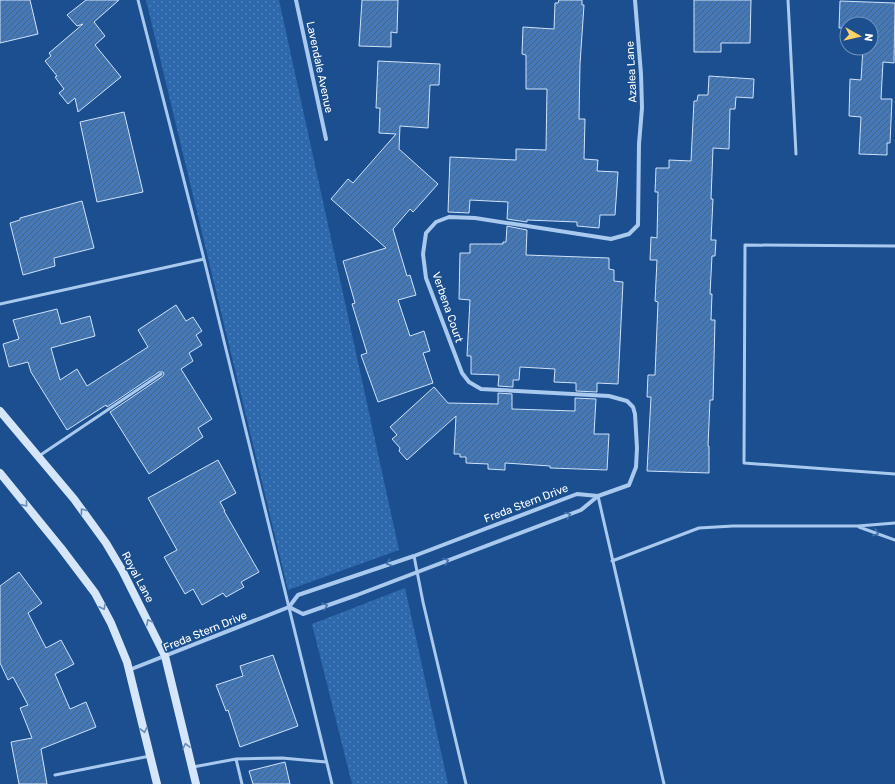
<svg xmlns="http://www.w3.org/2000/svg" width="895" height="784" font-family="Rubik,sans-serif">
<defs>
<pattern id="grass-dots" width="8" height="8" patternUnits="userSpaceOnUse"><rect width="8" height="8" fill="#2e69ad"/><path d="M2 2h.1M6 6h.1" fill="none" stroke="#4d80b9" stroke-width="1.8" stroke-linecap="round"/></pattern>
<pattern id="building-hatch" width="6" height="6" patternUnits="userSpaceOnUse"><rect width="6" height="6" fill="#4478b7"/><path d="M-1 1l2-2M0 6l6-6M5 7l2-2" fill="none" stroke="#486282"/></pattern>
</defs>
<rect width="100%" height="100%" fill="#1b4f8f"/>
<path fill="url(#grass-dots)" d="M146,0H279L399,550L288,590Z
M405,588L448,784H352L312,624Z"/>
<path fill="url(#building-hatch)" stroke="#cfe3fa" d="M0,0H30L38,34L0,43Z
M86,0H119L94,22L105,36L95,45L121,77L78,112L75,98L68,104L59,93L64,89L55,77L57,76L45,61L51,56L49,53L83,24L77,26L67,15Z
M362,0H398L397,33L391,32V47L359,46Z
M559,0H582V5H584L580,64L579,119H585L584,159L598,160L597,171L618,172L615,215H600L599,228L577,226V222L527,220V222L507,219L508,202L470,200L469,213L448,212L450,157L516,160V149L546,150L547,89H526V55L522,54L523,27L554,29L555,3H558Z
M694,0H751L750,43H721V52H694Z
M840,1L895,3L894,63L883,62L881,99H892L890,143H887V155L859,154L861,117L849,116L850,79L861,80L863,48H871V24H847V28H839Z
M378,61L440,64L439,85H430L428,128L400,126L399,149L438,184L413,212L410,209L393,229L407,276L410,275L416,295L398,300L410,336L424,331L430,351L423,353L433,383L378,402L361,355L367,353L352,304L355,303L343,261L386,248L331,199L348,179L353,183L396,134L379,133L380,108H376Z
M709,76L754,79L753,98L736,97L735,109H730L729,149L713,148L711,199H713L711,240H716L715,256H712L710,294H712L711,320H715L713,400H710L708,446H709V473L647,471L651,397H647L648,375H655L658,302L655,301L657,260H650L651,237L657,238L658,192H655L656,168H669V160L691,161L694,101H697L698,95H708Z
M124,112L143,192L97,202L80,122Z
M82,201L94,248L54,258L55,266L23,275L10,223L20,220V218Z
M507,226L527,230L526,255L609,258V269L614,270V281L623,282L618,384L597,383V392L576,391V383L554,382L555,369L520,367L519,380H513V387L498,386L499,375L471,374V356H467L470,300L459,299L460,253H470V244H503V242H506Z
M176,305L186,321L193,317L202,331L196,335L202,345L189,353L193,361L181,369L212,419L198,428L203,437L149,474L110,412L163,376L164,374L163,372H159L107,407L106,405L67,430L31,372L28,362L9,367L3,344L19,339L13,320L57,309L61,324L90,316L95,336L51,348L60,380L77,369L87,386L148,347L138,330Z
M434,387L448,403L498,404V393L512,394V409L575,411V398L596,399L594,434H609L607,470L550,468V466L505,463V470L488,469V464L466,463V457H460V454H454L456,416L407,460L399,451L400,448L392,439L397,435L390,427Z
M218,460L236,493L220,502L225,511H224L259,572L241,582L244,587L226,597L223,593L202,605L193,589L185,594L164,557L177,550L148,498Z
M19,572L42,603L28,613L46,648L61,640L74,664L55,674L70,709L86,702L96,727L41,749L47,784H19L11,742L32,738L20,708L28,705L13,677L8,680L0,663V586Z
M273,655L298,726L240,747L228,710L226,711L216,685L243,676L240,666Z
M285,762L290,784H253L249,771Z"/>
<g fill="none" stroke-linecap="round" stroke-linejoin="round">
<path stroke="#a9c9ee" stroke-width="3" d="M138,0L204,259L332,784
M788,0L796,154
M895,246L745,245L744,463L895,474
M0,304L204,259
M39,456L161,374
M598,496L664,784
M859,527L895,540
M414,556L423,602L466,784
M612,561L699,528L733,526H858L895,523
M236,759L242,784
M193,767L236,759L282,758L326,762
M55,775L150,756"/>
<path stroke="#a9c9ee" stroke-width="4" d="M296,0L326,139
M289,607L303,614L357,595L581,510L598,496L629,485L636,467L637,448L635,414L633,407L627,401L609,396L481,389L469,382L462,373L426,278L423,254L426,233L436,222L449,217L475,218L611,239L629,234L638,225L639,144L642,108L641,74L635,0
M129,670L289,607L298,595L414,556L577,494L598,496"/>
<path stroke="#d6e6fa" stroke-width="8" d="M0,411L74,499L106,543L122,570L165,656L196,784
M0,473L61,548L95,593L111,623L127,662L157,784"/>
</g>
<defs><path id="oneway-chevron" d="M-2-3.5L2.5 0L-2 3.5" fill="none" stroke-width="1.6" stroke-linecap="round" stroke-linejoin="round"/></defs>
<g stroke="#668bba">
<use href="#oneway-chevron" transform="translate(25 504) rotate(51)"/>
<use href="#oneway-chevron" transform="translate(83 511) rotate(-126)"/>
<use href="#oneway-chevron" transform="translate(103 607) rotate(63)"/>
<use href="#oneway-chevron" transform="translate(149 622) rotate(-117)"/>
<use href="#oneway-chevron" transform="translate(144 730) rotate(77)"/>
<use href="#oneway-chevron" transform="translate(186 746) rotate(-103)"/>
</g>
<g stroke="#4674ac">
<use href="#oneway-chevron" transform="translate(568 515) rotate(-20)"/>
<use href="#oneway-chevron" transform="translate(876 533) rotate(20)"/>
<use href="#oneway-chevron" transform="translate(446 561) rotate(-20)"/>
<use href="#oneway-chevron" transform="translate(389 563) rotate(162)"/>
<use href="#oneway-chevron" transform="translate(325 606) rotate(-19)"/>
</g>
<g text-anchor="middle" stroke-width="3.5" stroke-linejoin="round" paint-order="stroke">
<g font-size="11" fill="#fff" stroke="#1b4f8f">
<text transform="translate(320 67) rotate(78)" y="4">Lavendale Avenue</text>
<text transform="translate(631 72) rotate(-93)" y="4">Azalea Lane</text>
<text transform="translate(448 307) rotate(71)" y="4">Verbena Court</text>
<text transform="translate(526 503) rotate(-21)" y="4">Freda Stern Drive</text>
<text transform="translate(138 577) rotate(62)" y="4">Royal Lane</text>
<text transform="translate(205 631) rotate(-22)" y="4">Freda Stern Drive</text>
</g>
</g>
<g transform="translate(859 36) rotate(98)"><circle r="19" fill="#1b4f8f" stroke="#7695bc"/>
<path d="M0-3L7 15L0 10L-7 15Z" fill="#ffd166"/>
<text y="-6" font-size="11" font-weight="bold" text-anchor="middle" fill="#ffffff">N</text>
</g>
</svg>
